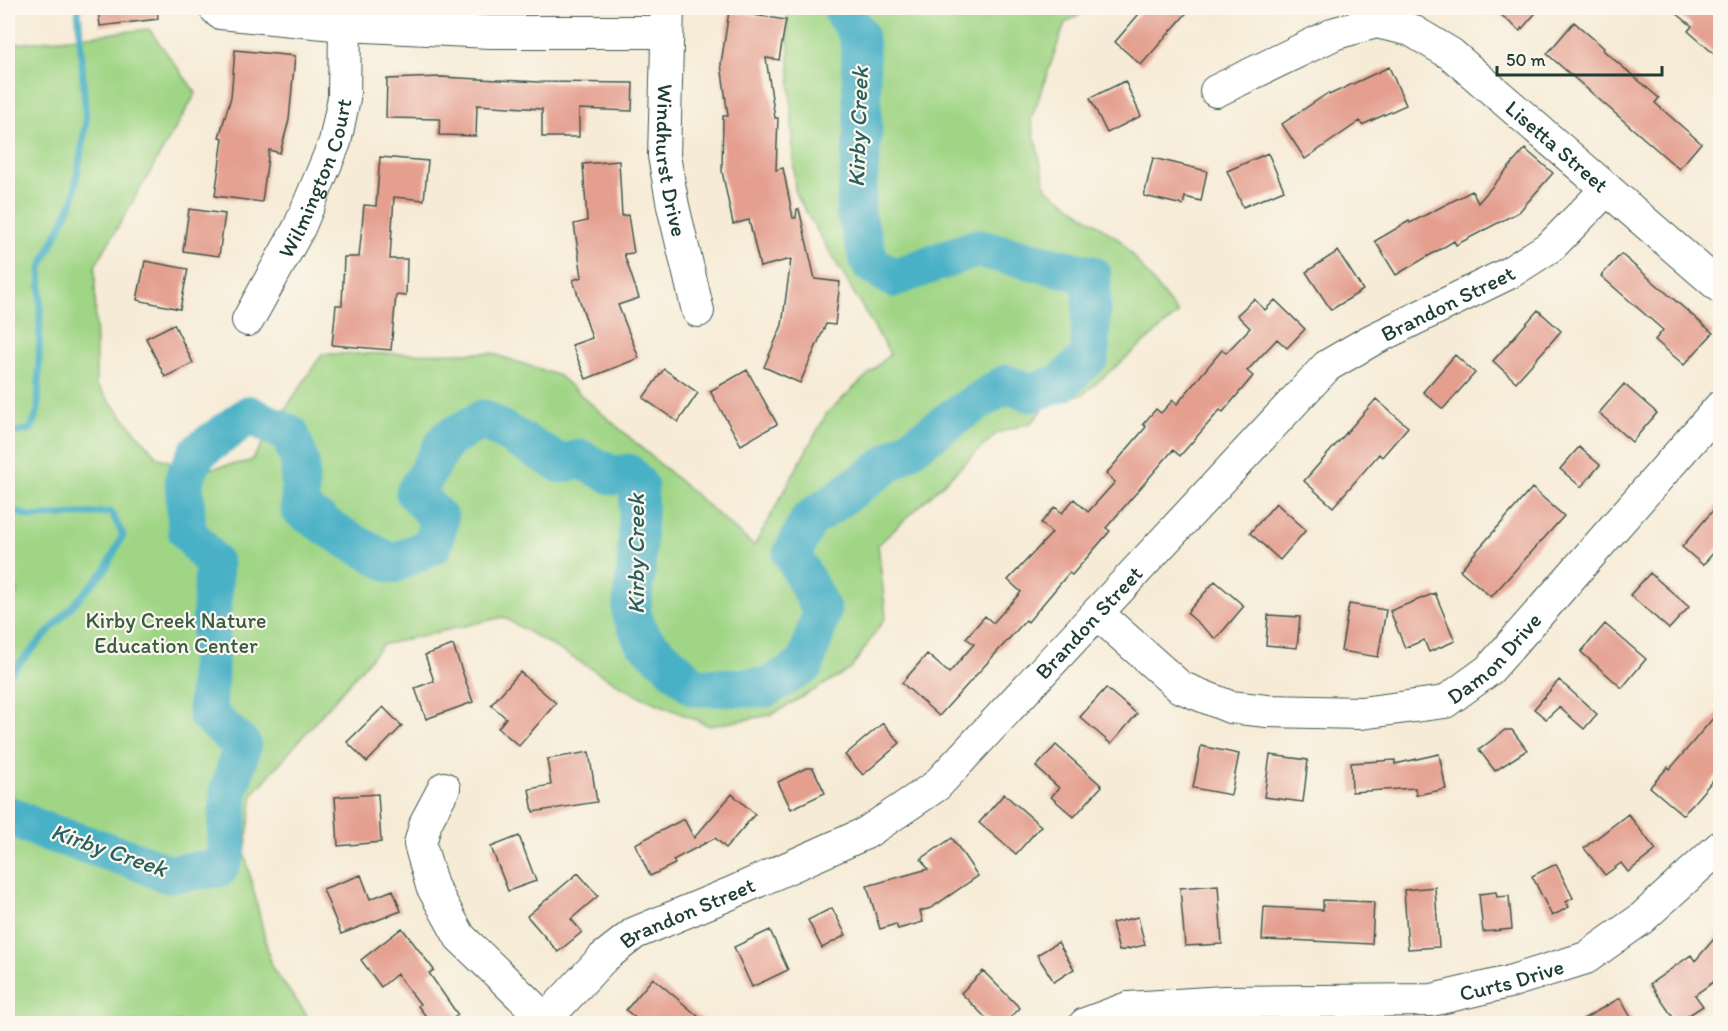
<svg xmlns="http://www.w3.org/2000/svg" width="1728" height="1031" font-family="Itim,sans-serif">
<rect width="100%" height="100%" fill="#fbf7ec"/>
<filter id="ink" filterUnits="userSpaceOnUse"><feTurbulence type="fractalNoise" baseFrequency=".0167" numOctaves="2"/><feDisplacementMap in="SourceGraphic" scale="12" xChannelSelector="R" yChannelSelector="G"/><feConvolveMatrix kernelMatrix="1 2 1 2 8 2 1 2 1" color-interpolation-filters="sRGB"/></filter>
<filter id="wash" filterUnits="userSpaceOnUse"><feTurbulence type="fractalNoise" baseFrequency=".008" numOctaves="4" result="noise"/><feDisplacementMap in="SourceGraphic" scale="24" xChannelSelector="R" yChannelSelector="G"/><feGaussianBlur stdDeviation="1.35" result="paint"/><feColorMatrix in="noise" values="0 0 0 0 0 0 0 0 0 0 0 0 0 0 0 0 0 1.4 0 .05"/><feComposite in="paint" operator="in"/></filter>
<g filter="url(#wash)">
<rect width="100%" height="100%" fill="#f6ebd6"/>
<path fill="#a0d586" stroke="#60895d" stroke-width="1.5" d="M787,8H1091L1065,23L1031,120L1046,188L1121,241L1178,314L1082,395L1053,398L1032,422L997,433L878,545L886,616L851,669L771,715L710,726L637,695L503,617L382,645L253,794L245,854L269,956L272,968L307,1015L300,1023H8V609L18,591L8,575V48L16,44L149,29L196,93L95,266L96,385L157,457L197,471L251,461L322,354L491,353L559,376L754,546L827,413L890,354L795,193Z"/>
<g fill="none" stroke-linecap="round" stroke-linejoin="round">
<path stroke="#48b1c6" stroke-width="7" d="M8,434L31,429L38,410L41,267L73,200L86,122L78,8
M8,508L30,517L111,512L123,535L105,570L8,676"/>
<path stroke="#48b1c6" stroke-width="39" d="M8,815L41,830L137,861L168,874L219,868L226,853L229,791L242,745L207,714L214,564L187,531L184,479L198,452L249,415L290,434L300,462V509L343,537L393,564L433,545L439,519L415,493L447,439L483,419L561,464L580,459L614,476L628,473L639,486L636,570L631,613L642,639L695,687L766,688L805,665L822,611L792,554L809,520L957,415L1006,384L1031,393L1061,383L1090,356L1092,275L977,248L893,278L870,263L855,212L863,132L860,45L858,33L844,14L846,8"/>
</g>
<g id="blocks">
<path fill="#e49f8f" d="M98,8H157L158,19L100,26Z
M1144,8H1191L1141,65L1115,42Z
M1493,8H1540L1520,31Z
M1670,8H1720V59L1688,31L1692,26Z
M729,11L786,20L779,60L766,58L775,118H778L776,170L783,168L793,218H796L797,209H799L815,279L840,282L835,325L826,324L800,383L764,367L782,325L791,259L760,267L749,220L733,224L722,171L723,116H728L721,64Z
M1574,22L1604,48L1603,50L1659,98L1655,103L1701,143L1679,169L1547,54Z
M235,50L295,56L289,120L280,153L269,150L262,202L215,196L223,138L219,137L231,97Z
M1389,67L1406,105L1362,125L1360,121L1305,159L1282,124L1328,93L1329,95Z
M441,77L539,82L633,83L632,111L579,109V137H542V109L477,105L476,136L439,135L440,119L386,118L387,79Z
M1125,81L1141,116L1107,133L1090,98Z
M1525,149L1553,173L1519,212L1456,245L1454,241L1396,275L1375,241L1409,221L1410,223L1472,191L1478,203Z
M1268,153L1284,190L1243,207L1227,171Z
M380,157L428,161L424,200L394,197L390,259H407L406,296L396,295L391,350L332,345L336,305H342L344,257H359L364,205L376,206Z
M1153,158L1207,171L1201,201L1185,197L1183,205L1144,196Z
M619,161L622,216L628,215L634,253L624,254L639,298L618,305L639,358L586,379L572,345L592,338L573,280L582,277L574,224L587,221L583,164Z
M189,209L225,214L219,256L183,251Z
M1338,251L1363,290L1331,310L1306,272Z
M1621,254L1713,333L1684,365L1655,340L1663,330L1601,276Z
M145,261L188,269L180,309L137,300Z
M1254,299L1265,310L1275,300L1305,329L1287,348L1277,339L1247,371L1253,376L1223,412L1220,410L1180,456L1173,450L1106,528L1110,531L1072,575L1069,573L1028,622L1026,620L939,716L902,683L927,654L949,673L974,644L966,638L985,616L993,623L1021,592L1008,580L1052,533L1041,523L1055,507L1062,513L1074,499L1088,512L1115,482L1106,474L1146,427L1143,424L1156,409L1161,413L1173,400L1177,404L1222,350L1226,353L1250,328L1237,315Z
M1538,310L1561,331L1516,382L1493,361Z
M174,324L193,363L165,377L146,338Z
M1455,355L1475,373L1443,409L1423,392Z
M664,369L698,393L678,422L643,398Z
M747,370L777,424L741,445L710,391Z
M1624,384L1657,413L1632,442L1599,413Z
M1376,399L1408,427L1382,457L1379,454L1333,507L1304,481Z
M1579,447L1600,465L1581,487L1560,469Z
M1532,488L1564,516L1491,597L1460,570Z
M1720,502V545L1703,565L1682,547Z
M1276,503L1306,530L1280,560L1250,533Z
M1650,573L1689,607L1669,629L1630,595Z
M1215,581L1244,606L1216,639L1187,613Z
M1435,593L1455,641L1429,652L1424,640L1405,648L1390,611Z
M1349,604L1386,610L1378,657L1341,651Z
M1268,615L1300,617L1297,648L1266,645Z
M1605,624L1646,659L1622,688L1581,652Z
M453,645L473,702L426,719L415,688L434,681L425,655Z
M520,672L556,703L519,746L498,728L506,718L491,705Z
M1559,680L1597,714L1584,729L1559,707L1546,719L1534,709Z
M1106,688L1137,714L1111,744L1080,717Z
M383,707L402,726L367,762L347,742Z
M1720,710V772L1683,815L1650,787L1668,767L1670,769Z
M883,723L900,743L863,775L845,755Z
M1505,730H1512L1527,750L1495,771L1479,750Z
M1056,745L1102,786L1074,817L1051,797L1059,788L1036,767Z
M1201,746L1239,754L1231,795L1193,788Z
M589,752L597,802L533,812L529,789L551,785L547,759Z
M1439,754L1446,789L1416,795L1415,788L1352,792L1351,763L1395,760V764Z
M1270,755L1308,760L1303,802L1264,797Z
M806,768H813L825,793L791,809L778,782Z
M378,794L381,842L338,846L335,797Z
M732,794L755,814L726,848L715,838L673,860L675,864L650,876L635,844L684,819L694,838Z
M1004,794L1041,826L1016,854L979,823Z
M1628,814L1656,850L1628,872L1621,863L1605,875L1584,848Z
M519,836L536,881L508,891L491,847Z
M952,838L978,876L931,908L920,911L923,922L898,929L896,924L880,929L867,886L928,869L921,859Z
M1556,864L1573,898L1566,902L1569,907L1552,916L1532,876Z
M578,873L598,896L571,919L582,932L558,952L527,916Z
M361,875L370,899L393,890L401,911L341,934L323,889Z
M1218,885L1222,944L1185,946L1180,888Z
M1435,887L1439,947L1408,949L1404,890Z
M1496,892L1497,897L1509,896L1512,929L1483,932L1479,894Z
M1323,900L1374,902L1372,944L1289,940V941L1262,940L1264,907L1323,910Z
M832,908L846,935L822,948L808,920Z
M1138,917L1145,945L1119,951L1112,923Z
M402,928L434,970L429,973L458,1015L446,1023H431L418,1006L420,1004L397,974L381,987L361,960Z
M770,930L788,970L752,987L734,947Z
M1720,932V977L1695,995L1703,1006L1677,1023L1650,984L1691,955L1695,961Z
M1058,942L1074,969L1054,982L1037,955Z
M983,971L1020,1008L1005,1023H991L961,993Z
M653,978L706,1023H641L626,1010Z
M1620,998L1634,1023H1576Z"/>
</g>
</g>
<g filter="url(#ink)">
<use href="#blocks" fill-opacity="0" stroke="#3f574c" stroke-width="1.5"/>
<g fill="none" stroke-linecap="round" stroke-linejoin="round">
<defs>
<g id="minor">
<path d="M215,8L220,13L345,25L490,32H667"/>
<path id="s1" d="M668,8L664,156L673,206L698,311"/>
<path id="s2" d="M1216,91L1336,33L1376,22L1411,30L1451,54L1720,287"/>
<path id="s3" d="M248,320L299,228L335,142L344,98L345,25"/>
<path id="s4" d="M1097,613L1180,687L1230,707L1267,711L1361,713L1445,702L1489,670L1720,407"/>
<path d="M444,788L426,822L420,844L432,886L460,937L550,1024"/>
<path id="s5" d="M546,1019L603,958L635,933L729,894L866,833L936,786L1327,366L1370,341L1509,273L1551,246L1607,189"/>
<path id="s6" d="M1085,1024L1128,1008L1224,1002L1432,1000L1509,982L1586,958L1641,919L1720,847"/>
</g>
</defs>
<use href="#minor" stroke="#3f574c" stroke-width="34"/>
<use href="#minor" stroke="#fff" stroke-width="32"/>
</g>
</g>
<g text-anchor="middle" stroke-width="4.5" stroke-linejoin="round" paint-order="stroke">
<g font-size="22" fill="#1f3d34" stroke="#fbf7ec">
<text dy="8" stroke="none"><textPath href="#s2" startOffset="398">Lisetta Street</textPath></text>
<text dy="8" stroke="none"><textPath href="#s1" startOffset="153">Windhurst Drive</textPath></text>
<text dy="8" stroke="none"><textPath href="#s3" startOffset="158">Wilmington Court</textPath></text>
<text dy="8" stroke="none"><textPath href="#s5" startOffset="1170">Brandon Street</textPath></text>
<text dy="8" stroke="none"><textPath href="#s5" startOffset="684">Brandon Street</textPath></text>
<text dy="8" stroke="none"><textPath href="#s4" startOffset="447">Damon Drive</textPath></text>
<text dy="8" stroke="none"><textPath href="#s5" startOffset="180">Brandon Street</textPath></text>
<text dy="8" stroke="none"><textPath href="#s6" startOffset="432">Curts Drive</textPath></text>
</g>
<g font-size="22" fill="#395b44" stroke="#fbf7ec">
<text x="176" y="628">Kirby Creek Nature<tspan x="176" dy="25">Education Center</tspan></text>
</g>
<g font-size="24" font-style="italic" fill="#2b6060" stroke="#fbf7ec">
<text transform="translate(858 127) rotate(-88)" y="8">Kirby Creek</text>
<text transform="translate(636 554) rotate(-90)" y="8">Kirby Creek</text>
<text transform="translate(109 850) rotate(19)" y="8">Kirby Creek</text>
</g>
</g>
<rect width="1728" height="1031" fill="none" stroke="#fbf7ec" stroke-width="30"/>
<path d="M1497 66v9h165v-9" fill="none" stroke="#1f3d34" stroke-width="3"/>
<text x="1506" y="66" font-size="18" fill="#1f3d34" stroke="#fbf7ec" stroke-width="4.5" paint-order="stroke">50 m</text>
</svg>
